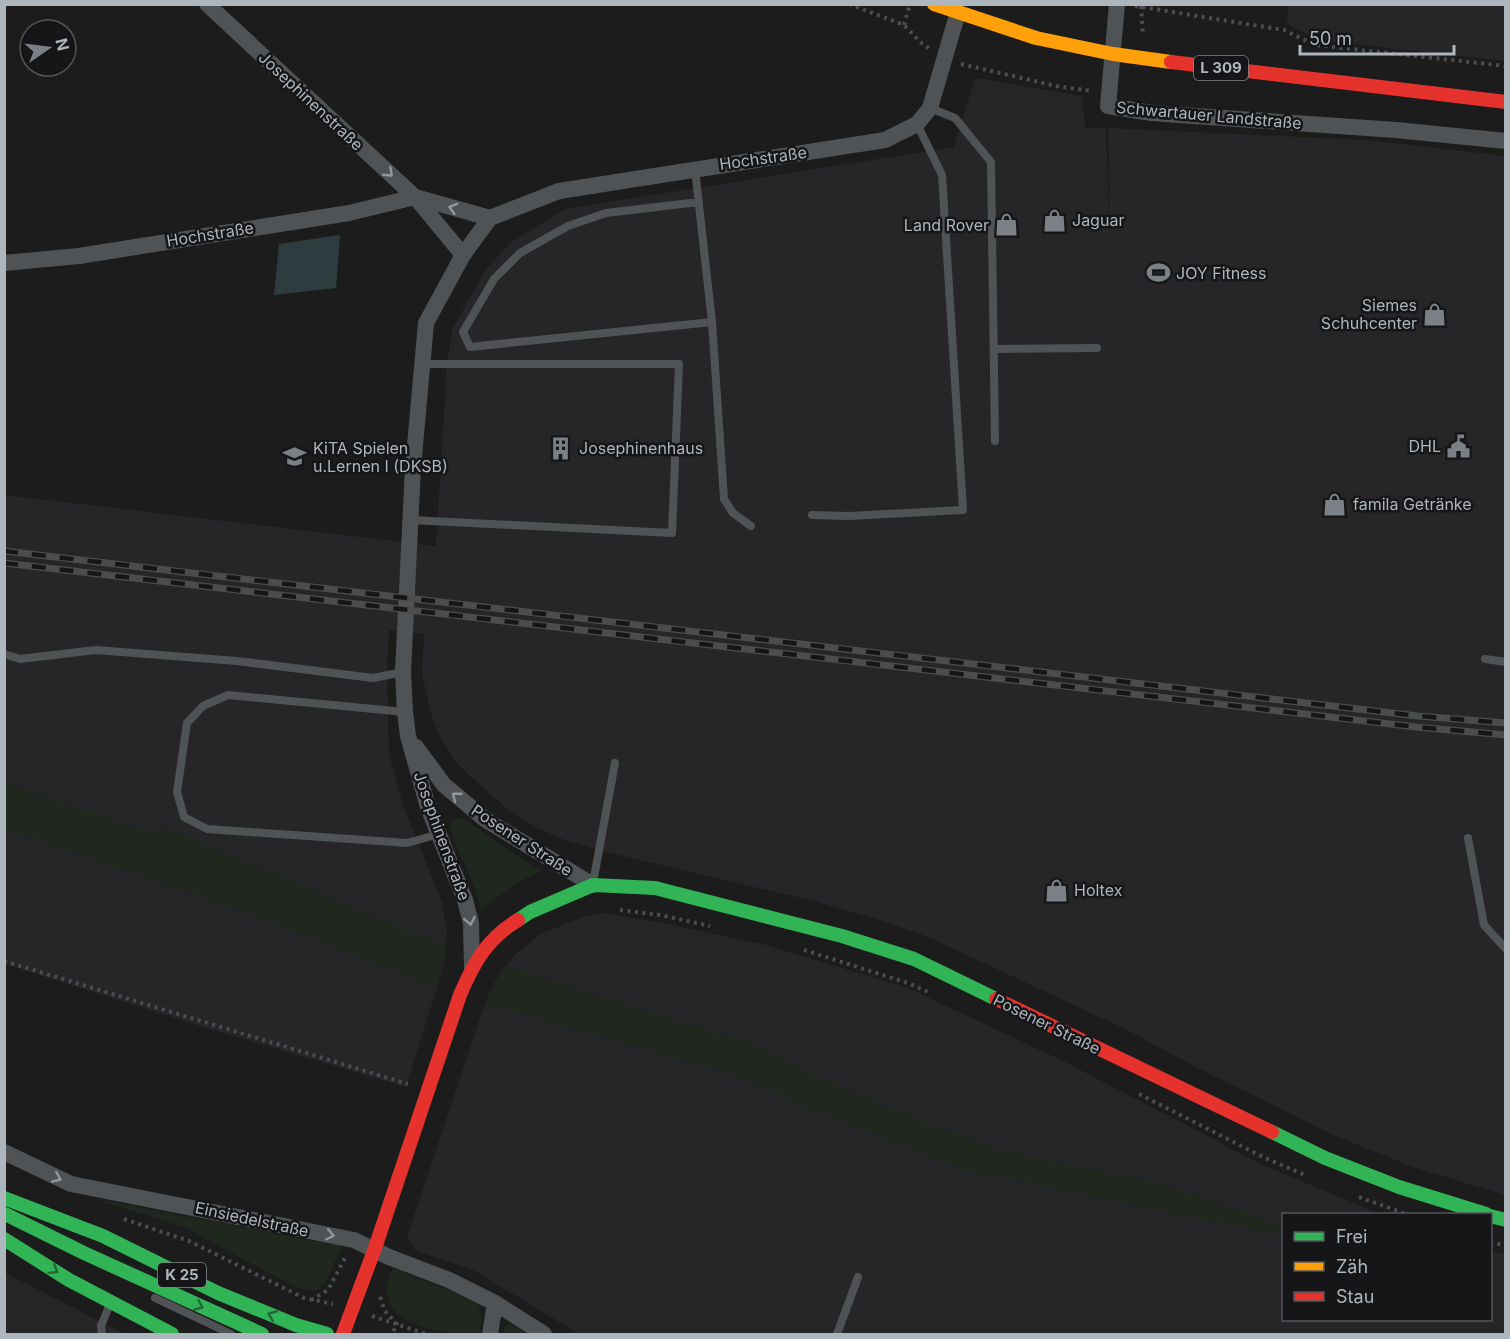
<svg xmlns="http://www.w3.org/2000/svg" width="1510" height="1339" font-family="Inter,sans-serif">
<rect width="100%" height="100%" fill="#1c1c1c"/>
<path fill="#262628" d="M1288,5H1505V61L1318,40L1287,24Z
M975,78L1082,96L1085,128H1106L1110,236L1108,128L1366,140L1505,156V1195L1413,1167L1333,1135L1196,1067L1125,1029L928,937L876,919L814,901L606,852L562,839L537,828L505,807L471,777L455,761L439,735L430,711L422,673L424,634L389,630L387,671L389,755L404,808L442,902L447,930L443,968L406,1087L210,1029L5,964V495L436,546L447,361L453,328L484,272L511,242L565,209L954,147Z
M603,913L658,922L766,945L908,988L1063,1061L1263,1165L1380,1214H1284V1320H1490L1491,1251L1505,1254V1334H579L475,1271L415,1250L407,1237L485,1003L494,983L514,956L540,934L586,916Z
M4,1272L11,1276L125,1334H5Z"/>
<path fill="#20271f" d="M5,782L160,836L161,826L446,947L443,968L437,987L270,921L5,828Z
M463,818L531,865L542,871L521,881L481,909L473,884L449,829L453,819Z
M505,966L747,1043L877,1103L999,1150L1162,1184L1283,1226V1236L967,1170L796,1102L735,1075L485,1003L494,983Z
M91,1198L324,1243L332,1239L344,1242L325,1283L316,1291L295,1287L184,1227Z
M395,1264L404,1268L407,1274L475,1300C483,1313 483,1321 479,1334C448,1334 383,1329 387,1286C388,1278 393,1270 395,1264Z
M509,1323L528,1334H503L505,1327Z"/>
<path fill="#2d3c3f" d="M340,235L336,288L274,295L279,244Z"/>
<g fill="none" stroke-linecap="round" stroke-linejoin="round">
<path stroke="#4c4d50" stroke-width="4" stroke-dasharray="3 4.5" stroke-linecap="butt" d="M849,4L904,25L920,42L930,49
M1045,4H1068
M1135,6L1284,30L1315,45L1506,66
M1141,6L1143,35
M904,25L910,4
M961,64L1056,86L1092,91
M620,910L660,915L710,926
M804,950L908,983L928,992
M4,961L408,1084
M1139,1094L1265,1158L1305,1175
M1359,1197L1406,1214
M124,1219L189,1241L304,1298L333,1304
M1490,1242L1506,1246
M380,1297L385,1311L397,1324L392,1334
M311,1300L328,1290L346,1256
M372,1316L426,1334"/>
<path stroke="#505355" stroke-width="8" d="M930,108L955,118L991,162L995,441
M695,169L712,322L724,499L733,513L751,526
M699,202L606,213L568,226L520,253L494,279L463,332L470,347L712,322
M994,349L1097,348
M812,515L849,516L963,510L942,175L917,124
M411,520L672,533L679,364H422
M4,654L20,659L96,650L237,661L373,678L403,672
M1485,659L1506,662
M405,712L228,695L203,706L187,723L177,792L184,817L207,829L407,843L439,834
M1468,838L1484,925L1506,949
M593,883L615,763
M155,1298L231,1334
M102,1334L101,1326L110,1304
M837,1334L858,1277"/>
<path stroke="#505355" stroke-width="16" d="M207,4L415,197L463,255
M1117,4L1108,106L1152,113L1396,130L1506,141
M4,263L79,256L349,213L415,197L490,218
M416,747L444,785L486,820L593,885
M472,967L471,923L465,900L428,807L408,736L405,712L403,672L413,468L426,323L463,255L490,218L559,191L885,140L917,124L930,108L958,12
M4,1152L71,1184L354,1240L389,1257L449,1280L495,1303L544,1334
M490,1334L495,1303"/>
<path stroke="#30b455" stroke-width="14" d="M518,920L530,912L593,885L655,888L842,936L914,959L996,999
M1272,1132L1325,1158L1399,1187L1486,1214
M4,1198L103,1236L218,1293L296,1325L327,1334
M5,1214L84,1253L262,1334
M1490,1216L1506,1220
M4,1239L69,1280L172,1334"/>
<path stroke="#ff9f0a" stroke-width="14" d="M934,4L1036,38L1113,54L1171,62"/>
<path stroke="#e5322d" stroke-width="14" d="M1171,62L1506,102
M996,999L1272,1132
M343,1334L375,1248L460,995C474,962 487,939 518,920"/>
<defs>
<path id="rail" d="M4,551L1418,716L1506,723
M4,563L1416,727L1506,735"/>
</defs>
<use href="#rail" stroke="#4b4d4d" stroke-width="7"/>
<use href="#rail" stroke="#161618" stroke-width="4.5" stroke-dasharray="14" stroke-linecap="butt"/>
</g>
<defs><path id="oneway-chevron" d="M-2-3.5L2.5 0L-2 3.5" fill="none" stroke-width="1.6" stroke-linecap="round" stroke-linejoin="round" transform="scale(1.5)"/></defs>
<g stroke="#91989e">
<use href="#oneway-chevron" transform="translate(389 173) rotate(43)"/>
<use href="#oneway-chevron" transform="translate(453 208) rotate(-164)"/>
<use href="#oneway-chevron" transform="translate(456 796) rotate(-141)"/>
<use href="#oneway-chevron" transform="translate(470 921) rotate(79)"/>
<use href="#oneway-chevron" transform="translate(57 1178) rotate(23)"/>
<use href="#oneway-chevron" transform="translate(330 1235) rotate(12)"/>
</g>
<g stroke="#236536">
<use href="#oneway-chevron" transform="translate(54 1270) rotate(32)"/>
<use href="#oneway-chevron" transform="translate(199 1306) rotate(24)"/>
<use href="#oneway-chevron" transform="translate(272 1315) rotate(-158)"/>
</g>
<defs>
<symbol id="shop-bare" viewBox="-9 -9 18 18"><path d="M-5-2.5h2.3a2.7 3.5 0 0 1 5.4 0H5L5.5 6h-11ZM-1.5-2.5h3a1.5 2.3 0 0 0-3 0Z" fill="#7a8085" stroke="#161618" stroke-width="2.5" paint-order="stroke"/></symbol>
<symbol id="stadium-bare" viewBox="-9 -9 18 18"><path d="M0-5a6.5 5 0 1 0 0 10a6.5 5 0 1 0 0-10ZM-3.5-1.8h7v3.6h-7Z" fill="#7a8085" stroke="#161618" stroke-width="2.5" paint-order="stroke"/></symbol>
<symbol id="civic-bare" viewBox="-9 -9 18 18"><path d="M-.6-6.5H3V-4.5H.6V-3L4-1V1h2V6H-6V1h2V-1L-.6-3ZM-1.2 2.5V6h2.4V2.5Z" fill="#7a8085" stroke="#161618" stroke-width="2.5" paint-order="stroke"/></symbol>
<symbol id="building-bare" viewBox="-9 -9 18 18"><path d="M-4-6H4V6H1V3H-1V6H-4ZM-2.5-4.3h1.7v1.8h-1.7ZM.8-4.3h1.7v1.8H.8ZM-2.5-1h1.7V.8h-1.7ZM.8-1h1.7V.8H.8Z" fill="#7a8085" stroke="#161618" stroke-width="2.5" paint-order="stroke"/></symbol>
<symbol id="school-bare" viewBox="-9 -9 18 18"><path d="M0-5L7-2L0 1L-7-2ZM-4 1L0 2.5L4 1V4Q0 6-4 4Z" fill="#7a8085" stroke="#161618" stroke-width="2.5" paint-order="stroke"/></symbol>
</defs>
<g fill-rule="evenodd">
<use href="#shop-bare" x="1038" y="204" width="33" height="33"/>
<use href="#shop-bare" x="990" y="208" width="33" height="33"/>
<use href="#stadium-bare" x="1142" y="256" width="33" height="33"/>
<use href="#shop-bare" x="1418" y="298" width="33" height="33"/>
<use href="#civic-bare" x="1442" y="430" width="33" height="33"/>
<use href="#building-bare" x="544" y="432" width="33" height="33"/>
<use href="#school-bare" x="278" y="440" width="33" height="33"/>
<use href="#shop-bare" x="1318" y="488" width="33" height="33"/>
<use href="#shop-bare" x="1040" y="874" width="33" height="33"/>
</g>
<g text-anchor="middle" stroke-width="5" stroke-linejoin="round" paint-order="stroke">
<g fill="#161618" stroke="#80868c" stroke-width="1.5">
<rect x="1194" y="56" width="54" height="24" rx="4.5"/>
<rect x="158" y="1263" width="48" height="24" rx="4.5"/>
</g>
<g font-size="15" font-weight="bold" fill="#adb6bd">
<text x="1221" y="73">L 309</text>
<text x="182" y="1280">K 25</text>
</g>
<g font-size="16" fill="#adb6bd" stroke="#161618">
<text transform="translate(311 101) rotate(43)" y="6">Josephinenstraße</text>
<text transform="translate(1209 115) rotate(5)" y="6">Schwartauer Landstraße</text>
<text transform="translate(763 158) rotate(-8)" y="6">Hochstraße</text>
<text transform="translate(210 234) rotate(-9)" y="6">Hochstraße</text>
<text transform="translate(442 836) rotate(70)" y="6">Josephinenstraße</text>
<text transform="translate(522 840) rotate(33)" y="6">Posener Straße</text>
<text transform="translate(1047 1024) rotate(26)" y="6">Posener Straße</text>
<text transform="translate(252 1219) rotate(12)" y="6">Einsiedelstraße</text>
</g>
<g font-size="16" fill="#adb6bd" stroke="#161618" text-anchor="start">
<text x="1072" y="226">Jaguar</text>
<text x="989" y="231" text-anchor="end">Land Rover</text>
<text x="1176" y="279">JOY Fitness</text>
<text x="1417" y="311" text-anchor="end">Siemes<tspan x="1417" dy="18">Schuhcenter</tspan></text>
<text x="1441" y="452" text-anchor="end">DHL</text>
<text x="313" y="454">KiTA Spielen<tspan x="313" dy="18">u.Lernen I (DKSB)</tspan></text>
<text x="579" y="454">Josephinenhaus</text>
<text x="1353" y="510">famila Getränke</text>
<text x="1074" y="896">Holtex</text>
</g>
</g>
<rect width="1510" height="1339" fill="none" stroke="#adb6bd" stroke-width="12"/>
<rect x="1282" y="1213" width="210" height="108" fill="#161618" stroke="#52565a" stroke-width="1.5"/>
<rect x="1294" y="1232" width="30" height="9" fill="#30b455" stroke="#52565a" stroke-width="1.5"/>
<text x="1336" y="1243" font-size="18" fill="#adb6bd">Frei</text>
<rect x="1294" y="1262" width="30" height="9" fill="#ff9f0a" stroke="#52565a" stroke-width="1.5"/>
<text x="1336" y="1273" font-size="18" fill="#adb6bd">Zäh</text>
<rect x="1294" y="1292" width="30" height="9" fill="#e5322d" stroke="#52565a" stroke-width="1.5"/>
<text x="1336" y="1303" font-size="18" fill="#adb6bd">Stau</text>
<g transform="translate(48 48) rotate(76)"><circle r="28" fill="#161618" stroke="#52565a" stroke-width="1.5"/>
<path d="M0-4.5L10 22L0 15L-10 22Z" fill="#7a8085"/>
<text y="-9" font-size="16" font-weight="bold" text-anchor="middle" fill="#adb6bd">N</text>
</g>
<path d="M1300 45v9h154v-9" fill="none" stroke="#adb6bd" stroke-width="3"/>
<text x="1309" y="45" font-size="18" fill="#adb6bd" stroke="#161618" stroke-width="4.5" paint-order="stroke">50 m</text>
</svg>
